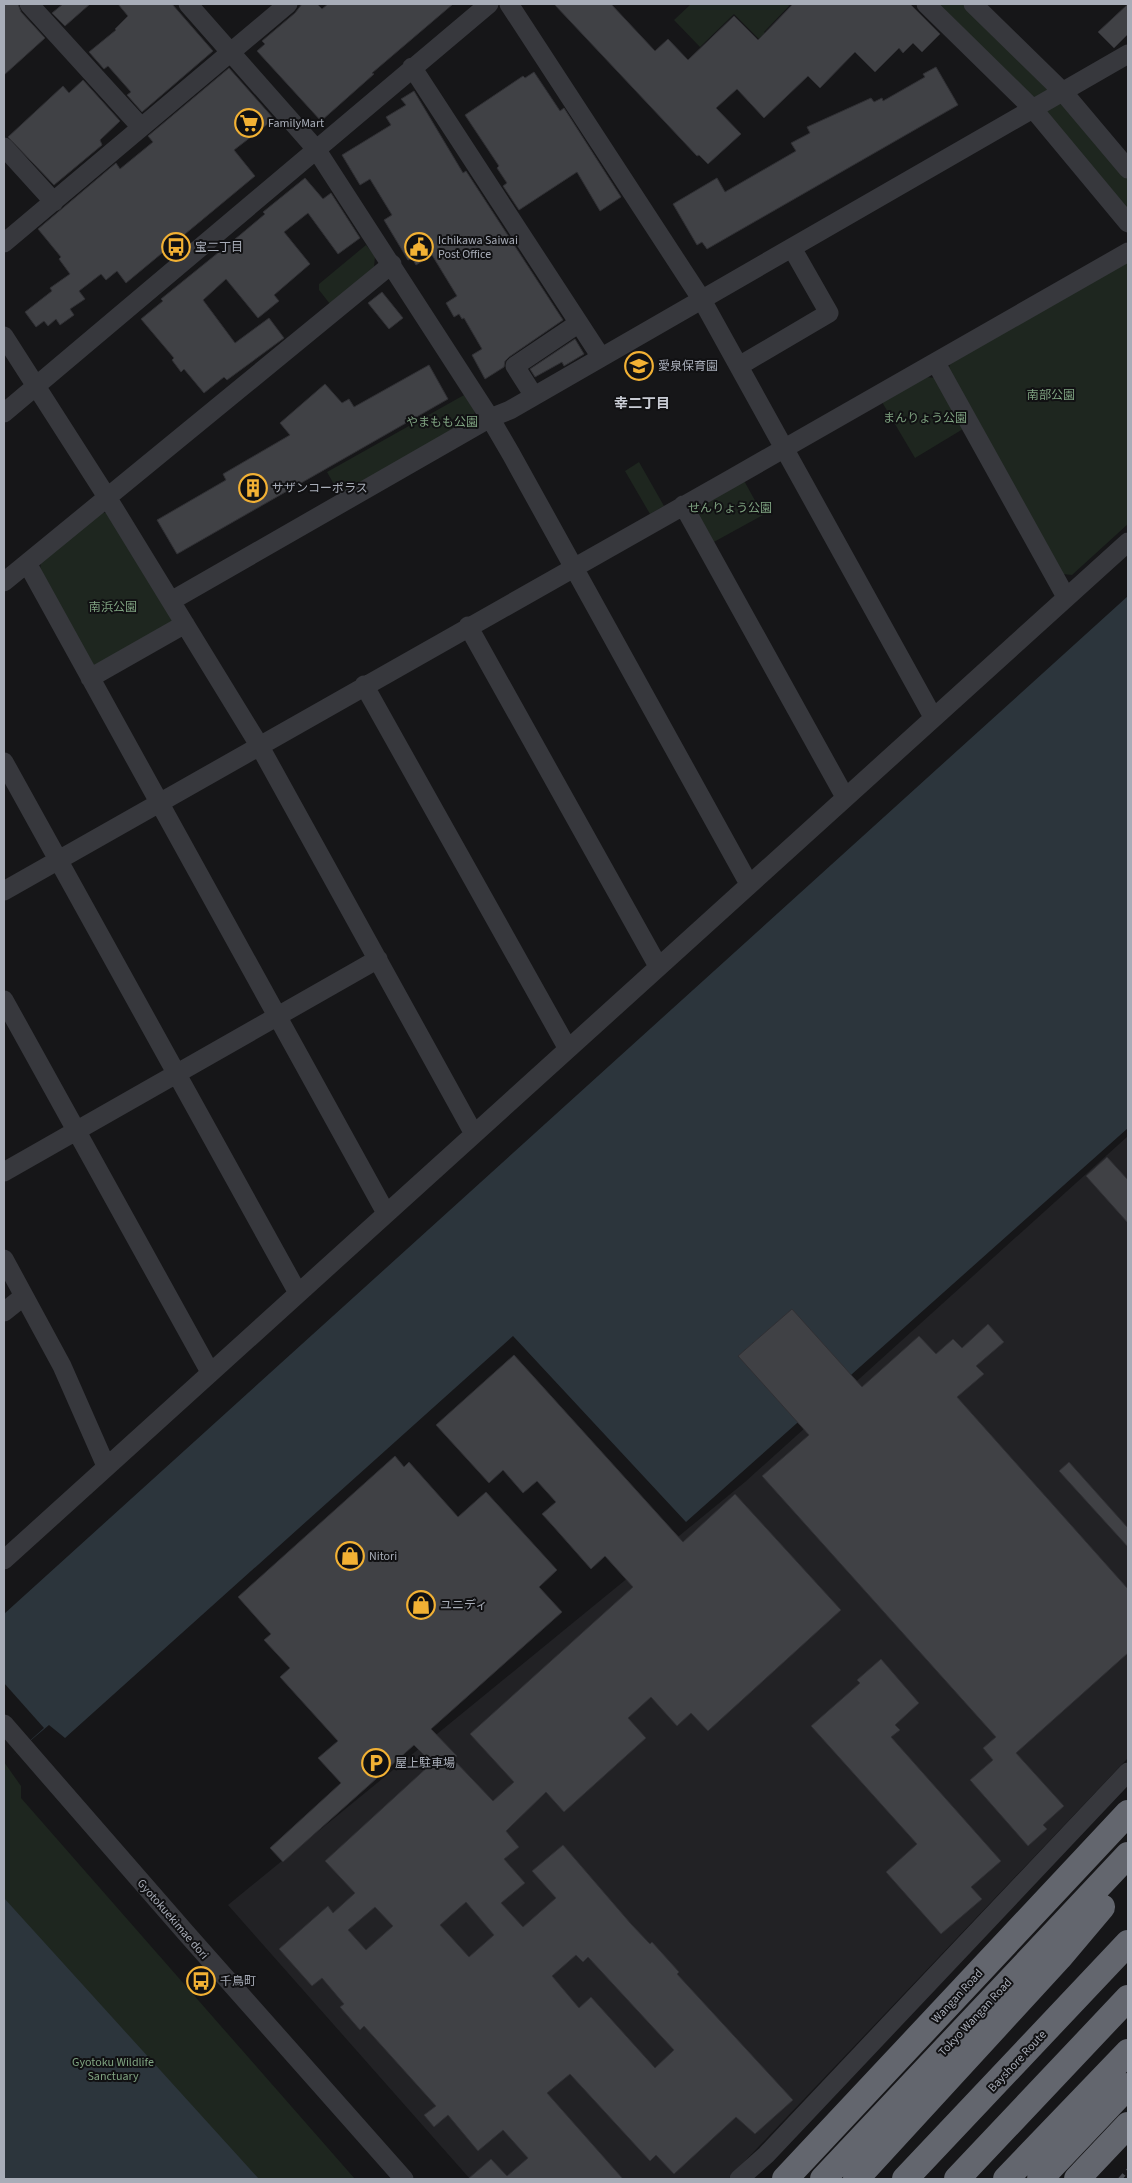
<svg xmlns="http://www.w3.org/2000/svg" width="1132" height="2183" font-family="'Source Sans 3','Noto Sans JP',sans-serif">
<rect width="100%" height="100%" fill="#161618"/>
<path fill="#222225" d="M1128,1136V1758L728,2179H470L228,1905L745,1482Z"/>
<path fill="#1e261f" d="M691,4H788L789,6L764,32L769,37L763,43L734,14L700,47L674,20Z
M934,4H965L1047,85V91L1035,98Z
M1060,101L1128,177V215L1045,110Z
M366,245L375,256L374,267L330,304L319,290V284Z
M1128,259V524L1072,575L1063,574L948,371L951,361Z
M927,377L935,378L963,429L915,458L882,402Z
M464,395L475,411L473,420L340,495L327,472Z
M639,462L664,506L650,514L625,471Z
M742,477L763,515L712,543L694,511L696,503Z
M99,512L107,513L172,617V625L101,665H93L40,570L41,560Z
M4,1762L21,1786V1798L355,2179H4Z"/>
<path fill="#2c353c" d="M1128,596V1128L686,1522L513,1336L65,1738L49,1725L4,1763V1766V1614Z
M4,1898L259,2179H4Z"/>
<path fill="#161618" d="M4,1683L44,1728L5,1763L4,1762Z"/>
<path fill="#404145" stroke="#303034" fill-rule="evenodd" d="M4,4H18L21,12L45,38L4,75Z
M63,4H90L65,26L52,13Z
M118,4H172L213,51L142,112L127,95L131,92L108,66L104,69L89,52L116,30L115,29L128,16Z
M302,4H317L322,9L328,4H453L372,73L374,74L321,121L257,51L265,44L262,41L295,13Z
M554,4H611L655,51L668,39L688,60L734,16L758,40L793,4H910L940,34L922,52L913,43L903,53L899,48L875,72L855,52L820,88L808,76L764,118L737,89L716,108L741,134L708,164L699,155L697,156Z
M1128,4V34L1114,48L1098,32Z
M936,67L958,105L707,249L702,242L697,245L673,204L717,178L725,192L796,151L791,143L810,133L807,127L871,98L874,102L882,98L883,101L925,77L923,74Z
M229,68L274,119L234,150L255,176L126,283L117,271L106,280L101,274L79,291L85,299L70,309L74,315L60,325L56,319L48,326L44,321L36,327L25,312L52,291L50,288L70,274L59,259L61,257L38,229L116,163L120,169L153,142L148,136Z
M534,72L560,111L564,108L621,197L600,211L577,172L519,210L503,186L507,183L497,168L499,166L465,115L523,76L525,78Z
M83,80L120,121L100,140L102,145L54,185L8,137L63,86L69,93Z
M414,91L463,173L466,171L563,320L509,357L505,361L504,367L485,379L472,355L482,349L464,318L462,319L459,314L454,317L446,303L457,296L432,255L416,265L412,258L408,260L384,220L392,215L370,179L360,185L342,155L391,125L386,117L406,105L401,99Z
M305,178L323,199L331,193L360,238L338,254L308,213L284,232L310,264L274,295L279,301L258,318L226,279L203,300L235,343L269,318L284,338L227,380L224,377L204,393L184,369L181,372L172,360L174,358L141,319L163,301L161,299L240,235L265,214L263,212Z
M382,292L403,318L389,329L368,303Z
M575,339L584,354L564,366L562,362L535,377L530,369Z
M429,365L448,399L177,554L157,520L226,480L223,474L290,435L280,423L325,384L342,403L349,399L354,407Z
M1107,1157L1128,1180V1223L1086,1176Z
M792,1309L862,1387L919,1336L936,1354L953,1339L962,1348L988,1324L1004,1342L976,1366L984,1374L957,1397L1128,1589V1653L1016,1753L1064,1806L1043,1825L1047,1829L1028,1846L970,1780L993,1760L983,1748L996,1737L762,1476L809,1435L738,1356Z
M514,1355L683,1542L735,1494L841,1610L708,1731L691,1713L677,1726L651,1697L628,1718L646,1738L564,1812L546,1792L506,1831L519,1847L504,1859L525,1883L501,1903L523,1927L556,1898L532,1871L563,1845L631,1924L650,1944L652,1942L679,1972L677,1974L793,2100L755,2134L736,2117L674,2174L656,2155L650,2161L570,2074L547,2093L623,2179H468L491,2159L507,2176L528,2158L503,2130L478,2151L448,2115L434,2127L424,2115L436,2106L364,2026L360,2030L340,2007L344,2004L322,1978L312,1986L279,1949L328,1906L333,1913L355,1893L325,1861L432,1763L414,1745L283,1862L270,1848L341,1783L318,1758L338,1741L280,1677L290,1668L264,1640L271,1634L238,1597L395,1456L404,1467L409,1462L458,1517L486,1492L557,1570L539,1587L562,1612L431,1729L457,1756L453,1759L493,1801L514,1782L470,1734L633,1587L605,1556L591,1569L553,1526L542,1514L556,1502L537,1481L523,1493L503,1470L489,1483L436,1425ZM466,1902L494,1935L469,1957L440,1925ZM375,1907L393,1926L366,1950L348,1930ZM576,1955L583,1962L588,1957L674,2050L655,2068L591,1997L579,2008L552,1976Z
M1069,1462L1128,1528V1547L1059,1471Z
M881,1659L919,1703L895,1725L900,1730L891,1737L1001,1861L971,1887L982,1899L941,1934L886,1872L917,1844L811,1726L860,1683L857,1680Z"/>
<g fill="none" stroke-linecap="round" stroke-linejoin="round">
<path stroke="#37383d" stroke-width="19" d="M29,4L141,127
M188,4L316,149L490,418L511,454L749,884
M509,4L702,300L933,717
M926,4L1034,110L1128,223
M973,4L1063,92L1128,169
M412,67L601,357
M4,147L54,202
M4,243L288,4
M4,336L107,497L259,745L474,1134
M936,363L1066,597
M739,366L829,313L792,248
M534,396L515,366L579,323
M4,413L489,4
M683,505L845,797
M27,563L386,1213
M4,582L392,264
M171,601L490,418L510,410L1128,54
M468,626L658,966
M90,678L185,624
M364,685L568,1049
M4,762L298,1293
M4,891C378,676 755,468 1128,252
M4,1000L210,1372
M4,1172L378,959
M4,1259L62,1366L106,1466
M4,1312L24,1296
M4,1560L1128,542
M4,1724L186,1933L404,2179
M739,2179L766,2155L1128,1772"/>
<path stroke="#63666e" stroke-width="26" d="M785,2179L1128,1813
M823,2179L1128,1855
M856,2179L1059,1958L1102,1907
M905,2179L1128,1943
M957,2179L1128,1998
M1006,2179L1128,2052
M1040,2179L1128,2086
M1077,2179L1128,2125"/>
<path stroke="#4a4c52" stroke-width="4" stroke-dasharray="6 5" stroke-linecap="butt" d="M1120,2179L1128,2170"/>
</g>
<defs>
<symbol id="supermarket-ring" viewBox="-11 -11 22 22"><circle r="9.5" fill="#111113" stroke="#f2b134" stroke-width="1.5"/><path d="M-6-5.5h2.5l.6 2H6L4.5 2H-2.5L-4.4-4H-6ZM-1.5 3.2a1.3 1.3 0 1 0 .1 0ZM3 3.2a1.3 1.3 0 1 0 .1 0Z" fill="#f2b134"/></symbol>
<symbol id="bus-ring" viewBox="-11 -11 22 22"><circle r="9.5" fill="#111113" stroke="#f2b134" stroke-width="1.5"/><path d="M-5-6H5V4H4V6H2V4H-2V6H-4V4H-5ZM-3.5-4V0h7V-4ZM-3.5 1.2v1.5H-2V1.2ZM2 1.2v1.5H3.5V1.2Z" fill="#f2b134"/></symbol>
<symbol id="civic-ring" viewBox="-11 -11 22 22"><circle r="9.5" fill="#111113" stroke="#f2b134" stroke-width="1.5"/><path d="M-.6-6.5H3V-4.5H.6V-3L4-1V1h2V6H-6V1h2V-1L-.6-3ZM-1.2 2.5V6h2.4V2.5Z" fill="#f2b134"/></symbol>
<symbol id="school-ring" viewBox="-11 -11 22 22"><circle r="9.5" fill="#111113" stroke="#f2b134" stroke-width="1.5"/><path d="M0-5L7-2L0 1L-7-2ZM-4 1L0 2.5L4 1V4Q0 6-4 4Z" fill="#f2b134"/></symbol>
<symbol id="building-ring" viewBox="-11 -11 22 22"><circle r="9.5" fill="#111113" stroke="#f2b134" stroke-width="1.5"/><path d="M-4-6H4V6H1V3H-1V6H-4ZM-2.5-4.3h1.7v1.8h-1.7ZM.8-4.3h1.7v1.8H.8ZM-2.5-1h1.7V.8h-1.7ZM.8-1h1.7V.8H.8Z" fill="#f2b134"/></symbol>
<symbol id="shop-ring" viewBox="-11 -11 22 22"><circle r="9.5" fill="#111113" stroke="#f2b134" stroke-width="1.5"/><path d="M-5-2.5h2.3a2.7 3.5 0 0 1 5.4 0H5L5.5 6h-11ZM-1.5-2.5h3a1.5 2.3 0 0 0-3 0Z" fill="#f2b134"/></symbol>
<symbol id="parking-ring" viewBox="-11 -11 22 22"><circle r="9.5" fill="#111113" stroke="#f2b134" stroke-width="1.5"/><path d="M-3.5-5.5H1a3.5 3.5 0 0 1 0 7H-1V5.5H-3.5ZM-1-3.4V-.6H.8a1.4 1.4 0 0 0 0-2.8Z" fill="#f2b134"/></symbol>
</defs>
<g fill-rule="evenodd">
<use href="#supermarket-ring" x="233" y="107" width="32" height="32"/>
<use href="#bus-ring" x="160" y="231" width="32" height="32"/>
<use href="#civic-ring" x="403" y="231" width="32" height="32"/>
<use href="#school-ring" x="623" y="350" width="32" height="32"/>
<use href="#building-ring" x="237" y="472" width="32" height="32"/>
<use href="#shop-ring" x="334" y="1540" width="32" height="32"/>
<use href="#shop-ring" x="405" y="1589" width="32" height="32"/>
<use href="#parking-ring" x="360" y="1747" width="32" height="32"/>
<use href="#bus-ring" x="185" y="1965" width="32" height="32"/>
</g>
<g text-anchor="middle" stroke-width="4" stroke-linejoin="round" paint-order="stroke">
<g font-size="12" fill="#a8adb8" stroke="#111113" text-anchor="start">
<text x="268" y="127">FamilyMart</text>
<text x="438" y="244">Ichikawa Saiwai<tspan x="438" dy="14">Post Office</tspan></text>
<text x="195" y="251">宝二丁目</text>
<text x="658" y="370">愛泉保育園</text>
<text x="272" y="492">サザンコーポラス</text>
<text x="369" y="1560">Nitori</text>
<text x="440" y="1609">ユニディ</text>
<text x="395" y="1767">屋上駐車場</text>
<text x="220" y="1985">千鳥町</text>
</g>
<g font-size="12" fill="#7fa381" stroke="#111113">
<text x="1051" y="399">南部公園</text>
<text x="925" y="422">まんりょう公園</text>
<text x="442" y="426">やまもも公園</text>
<text x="730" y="512">せんりょう公園</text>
<text x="113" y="611">南浜公園</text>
<text x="113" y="2066">Gyotoku Wildlife<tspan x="113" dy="14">Sanctuary</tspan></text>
</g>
<g font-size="12" fill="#a8adb8" stroke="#111113">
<text transform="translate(173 1919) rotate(49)" y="4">Gyotokuekimae dori</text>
<text transform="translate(957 1996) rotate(-47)" y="4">Wangan Road</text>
<text transform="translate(975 2017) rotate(-47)" y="4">Tokyo Wangan Road</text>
<text transform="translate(1017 2061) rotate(-47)" y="4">Bayshore Route</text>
</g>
<g font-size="14" font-weight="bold" fill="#c9ccd4" stroke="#111113">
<text x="642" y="408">幸二丁目</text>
</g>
</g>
<rect width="1132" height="2183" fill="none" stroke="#a8adb8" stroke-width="10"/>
</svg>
